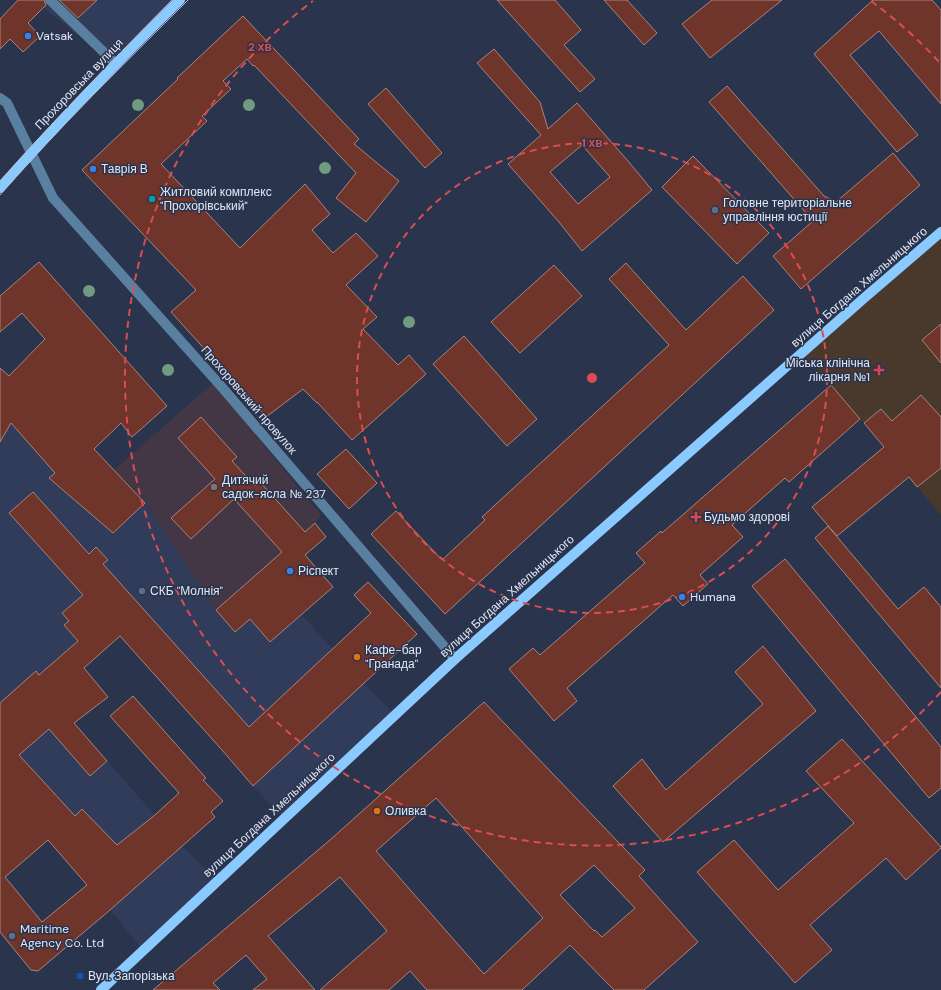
<svg xmlns="http://www.w3.org/2000/svg" width="941" height="990" font-family="'DM Sans',sans-serif">
<rect width="100%" height="100%" fill="#2a344c"/>
<path fill="#313c5b" d="M34,0H175L112,63Z
M0,368L9,376L82,459L94,449L145,503L216,610L235,632L250,619L270,642L302,615L364,683L394,714L283,818L253,786L222,750L120,636L51,697L182,846L216,880L142,949L110,910L5,792L0,797Z"/>
<path fill="#433746" d="M213,383L321,515L315,523L216,610L145,503L114,470Z"/>
<path fill="#48392c" d="M941,234V515L864,423L804,355Z"/>
<path fill="#6f342a" stroke="#a8857e" fill-rule="evenodd" d="M18,0H44L46,5L28,23L40,36L23,52L10,39L0,49V19Z
M59,0H97L78,18Z
M497,0H555L581,30L564,45L595,79L580,92Z
M604,0H627L657,33L644,45Z
M712,0H782L710,58L682,24Z
M873,0H932L941,10V104L879,31L850,55L918,135L897,152L814,54Z
M243,16L359,139L354,144L399,181L366,222L336,198L356,173L254,65L253,66L247,59L223,81L231,89L202,116L207,121L161,164L240,248L305,184L330,214L312,230L333,253L356,233L378,256L346,285L377,317L363,329L398,365L409,355L426,374L352,440L317,402V403L303,389L266,417L171,312L196,290L82,170L178,79L177,78Z
M494,49L540,102L548,129L577,103L628,161L652,190L582,251L559,222L508,164L541,135L477,63ZM582,145L610,177L578,204L550,172Z
M727,86L824,196L836,202L893,153L920,185L801,289L773,256L813,221L709,102Z
M386,88L442,153L425,168L368,104Z
M693,156L769,233L737,264L662,187Z
M39,262L167,406L132,437L121,423L94,449L145,503L113,533L49,478L55,473L11,423L0,442V368L9,376L45,339L22,313L0,332V296Z
M626,263L686,330L743,276L774,310L445,614L371,534L396,511L442,560L485,520L482,517L669,345L609,279Z
M554,265L582,296L520,353L491,322Z
M941,324V363L922,340Z
M464,336L537,419L507,446L433,364Z
M831,385L860,419L789,482L785,478L732,525L743,537L700,575L708,584L683,606L673,595L567,688L577,701L554,721L509,669L533,648L540,655L645,563L636,553L661,531L662,533Z
M921,395L941,417V468L917,487L909,477L837,536L812,507L884,447L864,423L881,409L892,421Z
M201,417L237,457L232,461L255,486L260,482L305,532L315,523L326,537L305,555L333,587L270,642L250,619L235,632L216,610L282,552L234,499L191,539L171,518L215,479L178,438Z
M346,449L377,483L349,509L317,474Z
M33,492L89,554L96,547L108,560L103,564L249,727L371,613L354,595L368,582L417,634L253,786L222,750L120,636L84,668L108,697L74,723L107,761L90,776L49,729L19,755L75,816L82,809L117,845L155,815L179,793L110,716L133,696L206,778L203,780L223,801L211,812L215,817L110,910L38,971L31,970L0,932V703L36,671L39,675L78,641L64,625L69,621L62,613L83,595L9,513ZM48,840L87,885L42,922L5,877Z
M828,526L898,609L924,587L941,607V688L815,538Z
M785,559L941,747V788L929,798L752,586Z
M763,646L816,711L663,842L613,786L642,759L666,790L763,704L735,672Z
M484,702L645,870L639,876L698,942L644,990H614L570,945L522,990H427L410,971L389,990H320L387,931L340,877L268,936L315,990H253L267,979L246,955L213,983L220,990H153L330,840ZM436,798L543,918L484,974L376,851ZM594,865L635,908L602,937L595,930L594,931L560,895Z
M842,739L941,847V848L906,880L886,858L810,925L832,950L795,983L697,872L734,840L778,890L854,823L806,771Z"/>
<g fill="none" stroke-linecap="round" stroke-linejoin="round">
<path stroke="#5a80a1" stroke-width="10" d="M50,0L116,64
M0,98L7,103L53,198L220,385L455,659"/>
<path stroke="#8acaff" stroke-width="10" d="M0,188C58,123 118,61 180,0
M101,990L455,659L863,299L941,232"/>
<path stroke="#b9bfd1" stroke-width="1" d="M0,181C55,119 114,59 172,0
M0,195C59,127 124,64 188,0"/>
</g>
<g fill="#719b80">
<circle cx="138" cy="105" r="6"/>
<circle cx="249" cy="105" r="6"/>
<circle cx="325" cy="168" r="6"/>
<circle cx="89" cy="291" r="6"/>
<circle cx="409" cy="322" r="6"/>
<circle cx="168" cy="370" r="6"/>
</g>
<g fill="none" stroke="#d84e51" stroke-width="2" stroke-dasharray="7 5">
<circle cx="592" cy="378" r="235"/>
<path d="M941 692A469 469 0 1 1 313 1M871 1A469 469 0 0 1 941 64"/>
</g>
<g fill="#3f7fe0" stroke="#2a344c" stroke-width="1.5">
<circle cx="28" cy="36" r="4"/>
<circle cx="93" cy="169" r="4"/>
<circle cx="290" cy="571" r="4"/>
<circle cx="682" cy="597" r="4"/>
</g>
<circle fill="#0f9aa8" stroke="#2a344c" stroke-width="1.5" cx="152" cy="199" r="4"/>
<g fill="#5c6f8a" stroke="#2a344c" stroke-width="1.5">
<circle cx="715" cy="210" r="4"/>
<circle cx="142" cy="591" r="4"/>
<circle cx="12" cy="936" r="4"/>
</g>
<g fill="#e0444e" stroke="#2a344c" stroke-width="1.5">
<path d="M877 364h4v4h4v4h-4v4h-4v-4h-4v-4h4z"/>
<path d="M694 511h4v4h4v4h-4v4h-4v-4h-4v-4h4z"/>
</g>
<circle fill="#8d6e63" stroke="#2a344c" stroke-width="1.5" cx="214" cy="487" r="4"/>
<g fill="#e8710a" stroke="#2a344c" stroke-width="1.5">
<circle cx="357" cy="657" r="4"/>
<circle cx="377" cy="811" r="4"/>
</g>
<rect fill="#1a4fb4" stroke="#2a344c" stroke-width="1.5" x="76" y="972" width="8" height="8" rx="2"/>
<g text-anchor="middle" stroke-width="3" stroke-linejoin="round" paint-order="stroke">
<g font-size="12" fill="#e1e7f7" stroke="#2a344c" text-anchor="start">
<text x="36" y="40">Vatsak</text>
<text x="101" y="173">Таврія В</text>
<text x="160" y="196">Житловий комплекс<tspan x="160" dy="14">"Прохорівський"</tspan></text>
<text x="723" y="207">Головне територіальне<tspan x="723" dy="14">управління юстиції</tspan></text>
<text x="870" y="367" text-anchor="end">Міська клінічна<tspan x="870" dy="14">лікарня №1</tspan></text>
<text x="222" y="484">Дитячий<tspan x="222" dy="14">садок-ясла № 237</tspan></text>
<text x="704" y="521">Будьмо здорові</text>
<text x="298" y="575">Ріспект</text>
<text x="150" y="595">СКБ "Молнія"</text>
<text x="690" y="601">Humana</text>
<text x="365" y="654">Кафе-бар<tspan x="365" dy="14">"Гранада"</tspan></text>
<text x="385" y="815">Оливка</text>
<text x="20" y="933">Maritime<tspan x="20" dy="14">Agency Co. Ltd</tspan></text>
<text x="88" y="980">Вул. Запорізька</text>
</g>
<g font-size="12" fill="#e1e7f7" stroke="#2a344c">
<text transform="translate(79 84) rotate(-46)" y="4">Прохоровська вулиця</text>
<text transform="translate(859 287) rotate(-41)" y="4">вулиця Богдана Хмельницького</text>
<text transform="translate(249 400) rotate(49)" y="4">Прохоровський провулок</text>
<text transform="translate(507 596) rotate(-42)" y="4">вулиця Богдана Хмельницького</text>
<text transform="translate(269 815) rotate(-43)" y="4">вулиця Богдана Хмельницького</text>
</g>
</g>
<circle cx="592" cy="378" r="6" fill="#d84e51" stroke="#2a344c" stroke-width="2"/>
<g font-size="12" text-anchor="middle" font-weight="bold" fill="#d84e51" stroke="#2a344c" stroke-width="3" stroke-linejoin="round" paint-order="stroke">
<text x="260" y="51">2 хв</text>
<text x="592" y="147">1 хв</text>
</g>
</svg>
